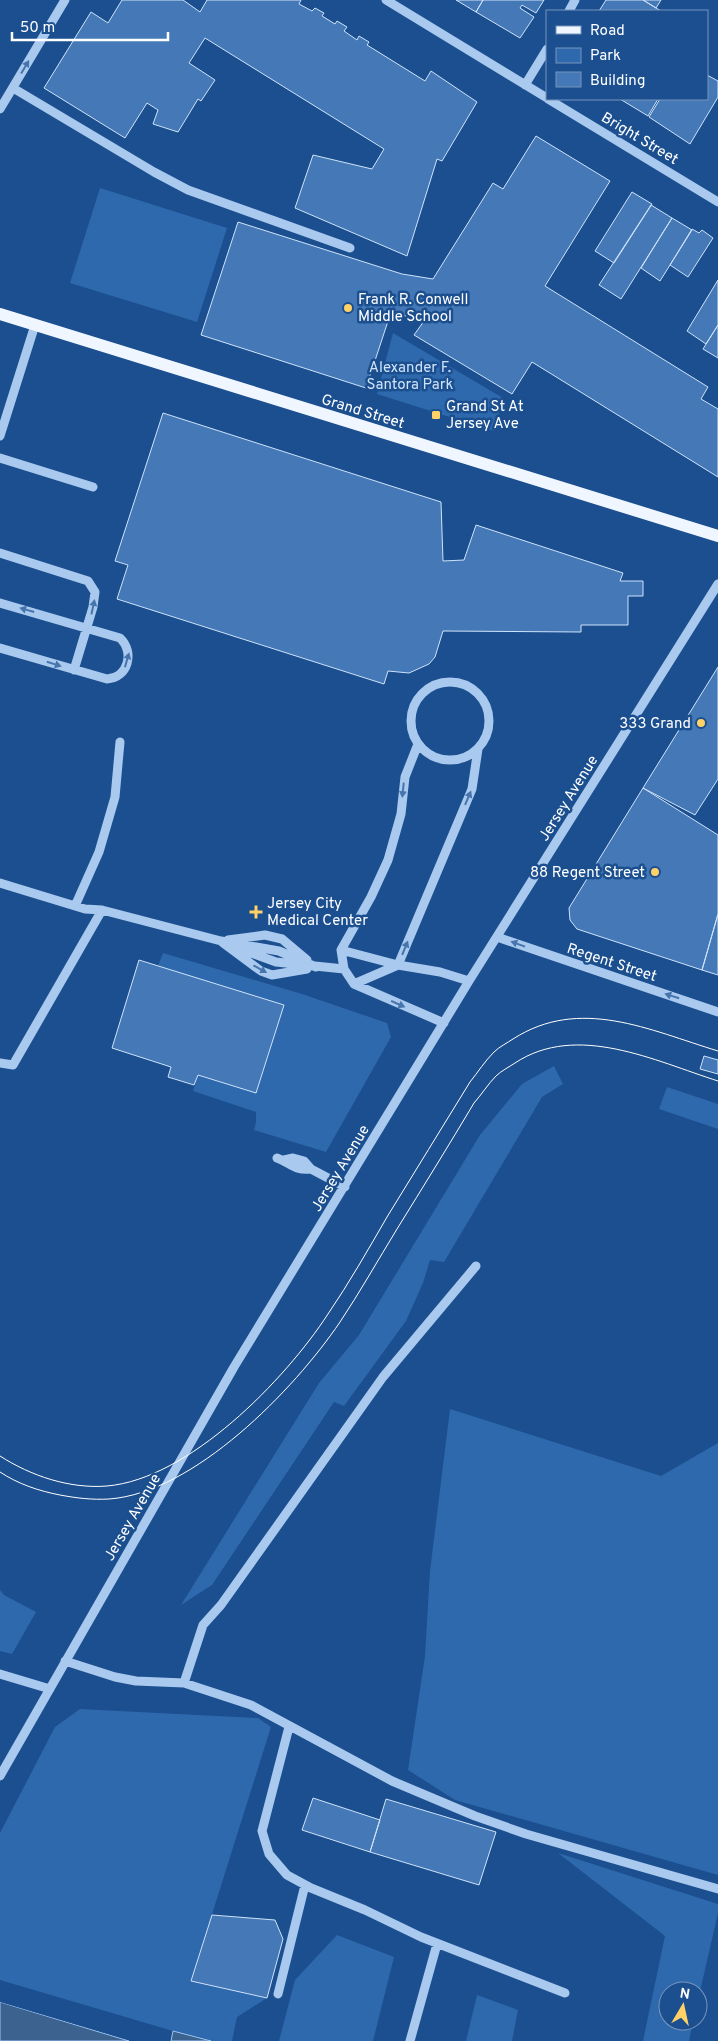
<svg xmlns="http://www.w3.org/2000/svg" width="718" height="2041" font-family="Overpass,sans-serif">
<rect width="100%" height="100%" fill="#1b4f8f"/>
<path fill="#2e69ad" d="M100,188L227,228L197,322L70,283Z
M393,333L503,398L494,431L377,394Z
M163,953L302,994L387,1023L391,1037L326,1152L254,1130L256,1122V1112L193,1091L198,1075L158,966Z
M554,1066L563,1084L542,1097L444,1262L430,1260L423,1283L406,1321L344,1406L334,1402L212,1585L181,1605L319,1383L359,1335L480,1135L522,1084Z
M667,1087L718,1104V1129L659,1109Z
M450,1409L661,1476L718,1443V1875L455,1800L408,1770L425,1656L430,1571Z
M0,1590L4,1595L36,1612L12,1654L0,1651Z
M80,1709L258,1718L271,1727L191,1981L267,1998L237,2017L232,2041H211L173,2031L0,1980V1833L55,1727Z
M558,1853L718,1904V1913L698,2000V1991H668V2021H693L689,2041H643L665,1936Z
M337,1935L394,1957L373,2041H279L295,1980Z
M477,1995L518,2010L512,2041H466Z"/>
<path fill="#3c6290" stroke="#9cc4f0" d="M0,2002L129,2041H0Z
M173,2031L211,2041H171Z"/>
<path fill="#1b4f8f" d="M0,1999L130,2039L132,2041L0,2002Z"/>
<path fill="#4478b7" stroke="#cfe3fa" d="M122,0H183L200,12L207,0H301L299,4L312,11L315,8L324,13L322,16L335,24L337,21L347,27L344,31L357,40L359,36L369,42L367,45L425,81L431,71L477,102L442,161L437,159L407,256L295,208L313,155L372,169L384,149L205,38L189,63L215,80L201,101L198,99L178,132L153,124L158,110L147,103L125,138L44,88L91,12L108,23Z
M456,0H483L476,12Z
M483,0H544L536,13L522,5L520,8L534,17L520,38L476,12Z
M606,0H643L661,11H599Z
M643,0H661L656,8Z
M707,75L718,81V97L690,144L649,117L660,99H707Z
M620,99H658L648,116Z
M536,136L610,181L545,286L708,387L701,399L718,409V477L532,362L512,394L414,335L424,321L391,312L366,388L201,335L238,222L402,274L433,279L493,183L503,189Z
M632,192L652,204L614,263L595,251Z
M651,205L672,218L621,299L599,285Z
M672,218L692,230L660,281L641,268Z
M692,229L699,233L702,230L713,238L688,277L670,265Z
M718,280V325L706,344L687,331Z
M718,325V358L703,349Z
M163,413L441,502L443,561L464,560L476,525L623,573L620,581H643V596H628V625H581V632L443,631L435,657L429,664L409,673L388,671L384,684L117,599L128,565L115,561Z
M718,667V779L695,815L643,788Z
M643,788L718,835V914L702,970L577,929L570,920L569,908Z
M718,914V975L702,970Z
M139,960L284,1005L256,1093L198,1075L194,1085L168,1077L171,1067L112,1048Z
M704,1056L718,1060V1074L700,1069Z
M313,1798L380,1820L370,1852L302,1830Z
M386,1799L496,1832L479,1885L370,1852Z
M212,1915L275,1920L283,1939L267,1998L191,1981Z"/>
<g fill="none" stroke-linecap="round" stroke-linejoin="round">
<path stroke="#a9c9ee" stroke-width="9" d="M386,0L547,98
M569,11L575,0
M525,85L547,49
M13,88L154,172L188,190L350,248
M548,99L718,202
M0,109L65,0
M0,436L35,325
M0,458L93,487
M0,553L88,581L95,592L93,607L74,670
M0,603L120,638C135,652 128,678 107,679L0,648
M411 721a39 39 0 1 1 78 0a39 39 0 1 1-78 0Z
M418,744L405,777L401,814L388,860L371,897L341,950L344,969L354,984L444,1023
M0,883L85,909L102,910L221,941L279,951L316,967
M75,906L99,852L115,797L120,742
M497,937L718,1012
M228,940L265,935L282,939L307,960
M223,943L261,971L272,975L307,969
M240,949L276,962L344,969
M341,950L398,965L440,972L469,981
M354,984L398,965L472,789L478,749
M0,1063L13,1065L102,910
M277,1158C291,1163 294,1171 311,1169
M284,1160L293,1158L304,1161L311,1169L345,1187
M65,1661L115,1677L136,1681L184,1683L251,1705L392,1781L475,1816L526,1834L718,1889
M0,1674L50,1689
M184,1683L203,1625L221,1605L383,1377L476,1266
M289,1727L262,1831L269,1854L287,1875L311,1888L365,1910L421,1937L565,1993
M0,1776L234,1367L469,981L718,584
M278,1994L305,1885
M410,2041L437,1944"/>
<path stroke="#f0f6ff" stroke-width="12" d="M0,314L718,536"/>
<path stroke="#fff" stroke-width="1" d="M0,1456C31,1476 70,1489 107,1486C189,1479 285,1380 328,1314C349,1283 368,1250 387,1217C415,1172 442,1127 470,1082C478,1072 485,1061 494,1052C499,1047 507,1043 513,1039C580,996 649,1030 718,1051
M0,1472C18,1484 39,1491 60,1495C76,1498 92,1500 109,1499C194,1493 294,1390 340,1322C360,1292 378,1260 397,1229C423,1187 449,1145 474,1103C482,1094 488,1084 496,1076C501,1071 509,1067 515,1063C577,1022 655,1061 718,1081"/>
</g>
<defs><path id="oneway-solid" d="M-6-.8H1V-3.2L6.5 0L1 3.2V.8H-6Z" transform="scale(1.25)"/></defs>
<g fill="#4674ac">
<use href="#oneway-solid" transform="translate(25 67) rotate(-59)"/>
<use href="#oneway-solid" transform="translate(93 607) rotate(-78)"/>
<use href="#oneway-solid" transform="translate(27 610) rotate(-164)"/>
<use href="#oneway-solid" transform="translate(127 660) rotate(-74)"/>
<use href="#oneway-solid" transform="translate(54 664) rotate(17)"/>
<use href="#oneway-solid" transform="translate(403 790) rotate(96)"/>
<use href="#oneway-solid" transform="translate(468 798) rotate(-67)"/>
<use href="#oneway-solid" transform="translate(518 944) rotate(-160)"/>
<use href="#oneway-solid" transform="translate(405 948) rotate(-68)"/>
<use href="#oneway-solid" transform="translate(260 969) rotate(29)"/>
<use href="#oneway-solid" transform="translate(672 996) rotate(-162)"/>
<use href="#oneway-solid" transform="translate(398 1004) rotate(24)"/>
</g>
<g fill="#ffd166" stroke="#1b4f8f" stroke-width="2">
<circle cx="348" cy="308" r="5"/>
<rect x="431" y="410" width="10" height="10" rx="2.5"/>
<circle cx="701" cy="723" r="5"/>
<circle cx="655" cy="872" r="5"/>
<path d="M253.5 904.5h5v5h5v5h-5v5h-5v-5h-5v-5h5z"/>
</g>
<g text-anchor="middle" stroke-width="5" stroke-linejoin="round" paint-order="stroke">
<g font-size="15" fill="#fff" stroke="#1b4f8f">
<text transform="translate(640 138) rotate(31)" y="5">Bright Street</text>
<text transform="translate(363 411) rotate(17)" y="5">Grand Street</text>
<text transform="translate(568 798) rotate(-58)" y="5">Jersey Avenue</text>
<text transform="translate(612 962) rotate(18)" y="5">Regent Street</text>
<text transform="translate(340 1168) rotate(-59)" y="5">Jersey Avenue</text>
<text transform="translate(132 1517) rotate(-60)" y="5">Jersey Avenue</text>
</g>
<g font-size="15" fill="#fff" stroke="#1b4f8f" text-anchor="start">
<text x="358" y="304">Frank R. Conwell<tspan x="358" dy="17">Middle School</tspan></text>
<text x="446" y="411">Grand St At<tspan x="446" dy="17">Jersey Ave</tspan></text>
<text x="691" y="728" text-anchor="end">333 Grand</text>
<text x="645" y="877" text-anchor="end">88 Regent Street</text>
<text x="267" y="908">Jersey City<tspan x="267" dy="17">Medical Center</tspan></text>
</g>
<g font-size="15" fill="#cfe3fa" stroke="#1b4f8f">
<text x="410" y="372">Alexander F.<tspan x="410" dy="17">Santora Park</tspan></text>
</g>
</g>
<rect x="546" y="10" width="162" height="90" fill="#1b4f8f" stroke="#7695bc"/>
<rect x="556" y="26" width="25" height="8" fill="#f0f6ff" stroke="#7695bc"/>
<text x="590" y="35" font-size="15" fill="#ffffff">Road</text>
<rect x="556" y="48" width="25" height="15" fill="#2e69ad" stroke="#7695bc"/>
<text x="590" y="60" font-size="15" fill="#ffffff">Park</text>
<rect x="556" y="72" width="25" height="15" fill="#4478b7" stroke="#7695bc"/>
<text x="590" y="85" font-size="15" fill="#ffffff">Building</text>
<g transform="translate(683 2006) rotate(9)"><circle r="24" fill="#1b4f8f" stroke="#7695bc"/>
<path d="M0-4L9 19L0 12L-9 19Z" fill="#ffd166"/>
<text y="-8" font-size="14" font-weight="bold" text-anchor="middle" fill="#ffffff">N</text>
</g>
<path d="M12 32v8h156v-8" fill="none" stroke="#ffffff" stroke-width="2.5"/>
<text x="20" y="32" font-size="15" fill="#ffffff" stroke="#1b4f8f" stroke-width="4" paint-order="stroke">50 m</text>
</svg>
